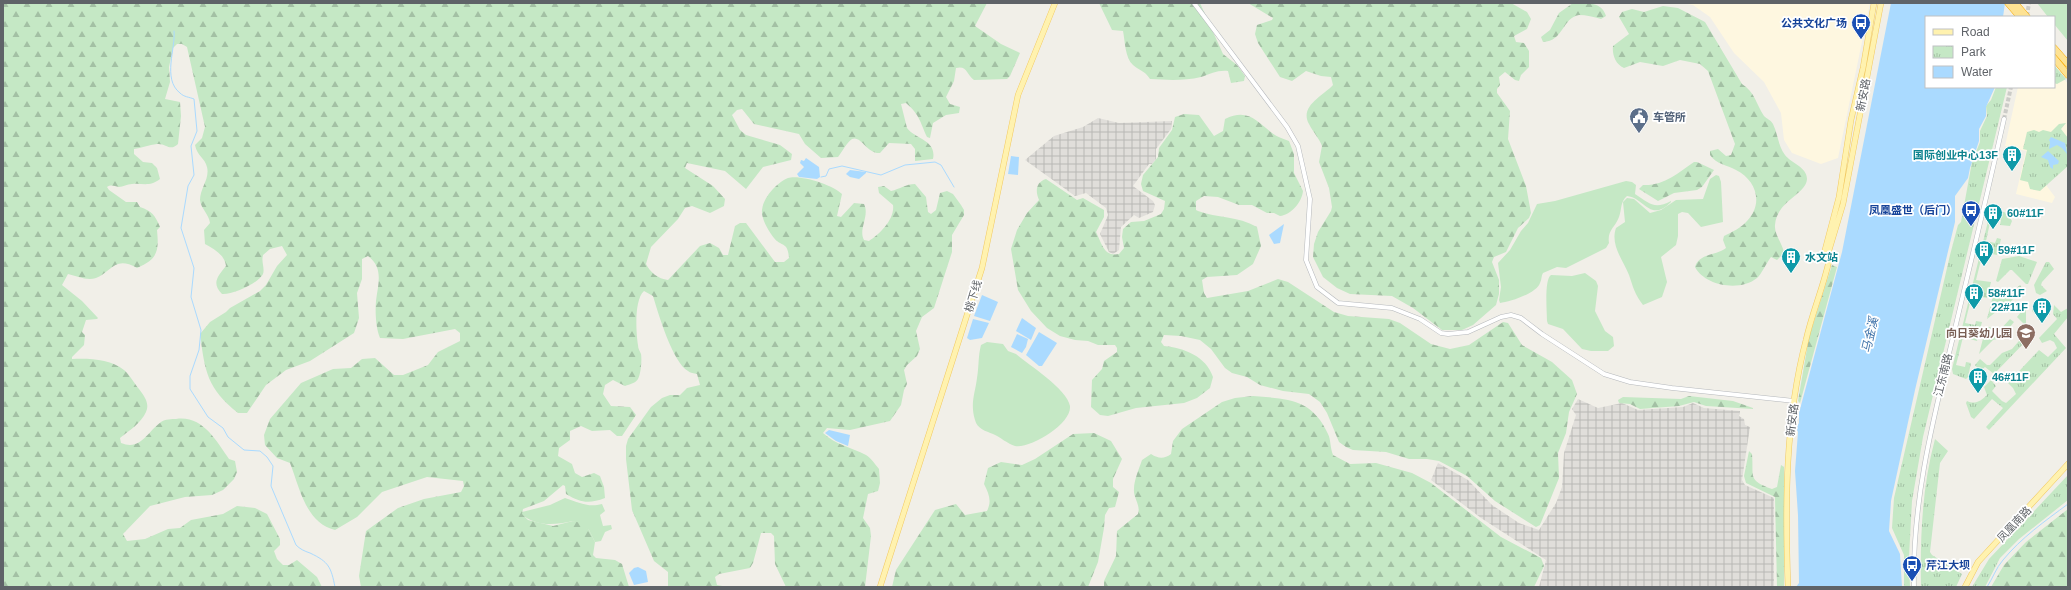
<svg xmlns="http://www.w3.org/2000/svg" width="2071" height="590" font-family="Arial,'Noto Sans SC',sans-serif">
<defs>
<pattern id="industrial-grid" width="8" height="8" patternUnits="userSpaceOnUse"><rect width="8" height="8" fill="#e0deda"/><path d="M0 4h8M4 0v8" fill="none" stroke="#b9b8b5"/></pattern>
<pattern id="forest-firs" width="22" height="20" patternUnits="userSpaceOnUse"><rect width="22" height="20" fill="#c5e8c5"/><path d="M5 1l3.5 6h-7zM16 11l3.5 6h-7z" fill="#a3c0a4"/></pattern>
<pattern id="park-tufts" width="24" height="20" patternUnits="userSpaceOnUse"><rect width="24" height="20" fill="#c5e8c5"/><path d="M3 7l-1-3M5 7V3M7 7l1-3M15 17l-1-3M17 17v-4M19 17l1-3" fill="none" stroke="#a3c0a4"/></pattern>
</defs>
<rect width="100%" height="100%" fill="#f1efe8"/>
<path fill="#fef7e0" d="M1681,3H1870L1838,158L1821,164L1792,153L1784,140L1781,113L1764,82L1734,53L1710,17L1693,5Z
M2054,67L2068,84V166L2046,185L2055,197L2052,203L2016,194L2026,151L2005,146L2018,87H2054Z"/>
<path fill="url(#industrial-grid)" d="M1098,118L1119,123L1172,121L1171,129L1156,149V159L1152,164H1149L1133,186L1153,201L1155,205L1153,212L1139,218L1134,215L1121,227L1119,250L1113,254L1109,252L1100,234L1108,215L1106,208L1086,193L1075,196L1025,160L1054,136L1083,127Z
M1578,399L1598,408L1622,403L1638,410L1683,407L1693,403L1704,408L1740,411L1739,416L1744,419L1745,425L1750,427L1742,480L1745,485L1774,498V587H1539L1546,560L1481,518L1431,480L1438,463L1468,480L1492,505L1519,523L1539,530L1556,503L1562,487L1564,453L1576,415L1572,409Z"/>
<path fill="#c5e8c5" d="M2037,3H2068V41L2054,24V17H2048Z
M1716,175L1719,176L1721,182L1723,222L1701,227L1688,213L1682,212L1678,214V236L1676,245L1661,257L1667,282L1662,297L1643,305C1635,295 1633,287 1629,275C1623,260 1610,245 1616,228L1625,222L1623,202L1627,198L1634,199L1650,213L1661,210L1676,200L1703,199L1710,179Z
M1626,181L1632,182L1636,185L1635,194C1649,203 1654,210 1671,201V202C1650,223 1645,198 1627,196C1620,202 1622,209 1619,217C1615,228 1607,230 1609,243L1606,248L1566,268L1557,267L1543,273C1541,276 1542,279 1540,283C1537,293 1510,302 1500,303L1499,300L1501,287L1498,263L1510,250L1521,231L1528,223L1537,204L1555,201Z
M1585,273L1596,281L1598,286L1595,311L1605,331L1613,337L1614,346L1608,351H1591L1582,349L1563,329L1548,324L1547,321C1547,311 1544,280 1551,275L1572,276Z
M987,342L1003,344L1008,351L1016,354C1029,365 1067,389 1070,406C1072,424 1030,449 1015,446C1008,444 1000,437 993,434C986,431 977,429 975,420C970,403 975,394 977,378C979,367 978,356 981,345Z
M565,498C578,502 588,508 602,504L605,511L600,515L603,526L611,525L612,529L605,532L601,541L595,542L589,530L573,521C554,525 537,527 521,514L522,512L550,505Z"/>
<path fill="url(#forest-firs)" d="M3,3H987L975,26L1001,44L1020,53L1010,76L1007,79L974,80C967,75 967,65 956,68L954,81L946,97L950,104L960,107L959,113L946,115L933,123L930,138L927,137C920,122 920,115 906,103L901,104L907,128C915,139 937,140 933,159L915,161V149L911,144L889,143L880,153C867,154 861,135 852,139C847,142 842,152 838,157L821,158L805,144L799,134L754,124L742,109L737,110L732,115L740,130L746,135L780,145L792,154L791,160L763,167L746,189L725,171L687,163L685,168L713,186L725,199L724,206L710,213L692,206L685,208L678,219L651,247L646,264C650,272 658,279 668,280L700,246L710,243L719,248L723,255H728L735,226L740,223H746L775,262H784L789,258C788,241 781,247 774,238C769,232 761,219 762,210C763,198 776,183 788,178C799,174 834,185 842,194L837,216L841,217L854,203L864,204C870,216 858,229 864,240L869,241C880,234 895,219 893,205L879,193L878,187L884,186L891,191C900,189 906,184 915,184L926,197L928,212L931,214L936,210L940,193L947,191L953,194L961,205L964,210V215L952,235V252L934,308L922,317L916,331L920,349L917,356L907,365L904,370L907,384L904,390L901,405L890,421L850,430L827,428L823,433C836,445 851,447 866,455C871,458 875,464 879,469L880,483L878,491L868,494L863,518L870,528L871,536L865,587H786L775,564L774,536L771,533H761L753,563L750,568L719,574L715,577L717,585L728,587H668V572L654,561L632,510L626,459V446L628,439L651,407L662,398L670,395H680L687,388L700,385L697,374C694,373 690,373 688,371C673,363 658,313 653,296L644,291C634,300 636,332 638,345C638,349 640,351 641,354C642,359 641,374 638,379C636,383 630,384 625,386L613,380L605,385L603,394L611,406L630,407L636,415L622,436H617L610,430L592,431L581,426L570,431V440L559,448L558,456L572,464L575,473L582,477L594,473L600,476L604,487L605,498C589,504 581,503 566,494L565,486L563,485L544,501L523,509L522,514L528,520L553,526L573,521L581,523L589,530L595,542L593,555L596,558L615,560L622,564L629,587H361L359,576L366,531L398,508L424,499L461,492L464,486L463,481L427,477L382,492L357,517L335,530C306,523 300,489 290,463L277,458L265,445L264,435L270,419L301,383L333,369L351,368L362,359L375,358L394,375H403L428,365L438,352L460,341V333L455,329L403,339L380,338C376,328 375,313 376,301C378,284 384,268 368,256L362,259V279L357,293L359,318L354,333L310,361L286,370L266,385L247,413H238C207,388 205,372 200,334L210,322L226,312L230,308L260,291L266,285L277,266L287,255L282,246L270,249L263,255C261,262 265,268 263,274C259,283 232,295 222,294C211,283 218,276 226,266C225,255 214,249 205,244L204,230L210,223C209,214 201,209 200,200C200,188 210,179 207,167C205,158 197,156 195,145L202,138L205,127L187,47L182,44H177L173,48L169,67L170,82L165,99L180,102L181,116L178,144C170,152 166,143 157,144C149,145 141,148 134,149V154L143,162L152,163L157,168L160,179C150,187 143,183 132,184C127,184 123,187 119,187C114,186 111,184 107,187L109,190L126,202H137L140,207C152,211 155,215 160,227L157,230C159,251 158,259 137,268C114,255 111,273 96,278C87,281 77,276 68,274L62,285L82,301L98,318L97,319L86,320L82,332L85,335L84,345L72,357V359C88,358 111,359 124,370C130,375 134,383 139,389C144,396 150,403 146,412C141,423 130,430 120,438L121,443C141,451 147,432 161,422C165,419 172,419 176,419C202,415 216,440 229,459L235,461L237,472L234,479L223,490L212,495L185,497L150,506L123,534L127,541L145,539L168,529L180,528L191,520L223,514L237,506L255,508L267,514L280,539V545L274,551L277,559L283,565H289L297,560L317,577L322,587H3Z
M1099,3H1200L1223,54L1237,65L1245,76L1244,81L1231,83L1228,71C1217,70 1211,74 1201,77C1184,81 1167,80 1150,79C1144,70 1140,71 1133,65C1125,58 1125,41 1123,31L1112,30Z
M1248,3H1511L1527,12L1531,19L1527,29L1514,36L1516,42L1524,43L1529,51V67L1521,75L1519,81L1515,80L1505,72L1499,77L1500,85L1497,89V93L1510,111L1508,139L1526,186L1531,213L1529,218L1518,228L1506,252L1494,257L1492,262L1499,280V294L1496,305L1473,325L1462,330H1442L1413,308L1392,296L1350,294L1337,288L1323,277L1313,257L1314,244L1318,232L1331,211L1332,207L1329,188L1319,162L1322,146C1319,138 1313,132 1309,124C1299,106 1323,96 1333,85L1331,77L1321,76L1306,71L1292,81L1280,77L1258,43L1255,34L1257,25L1272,20L1273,18Z
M1573,3C1585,3 1602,1 1606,16L1601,19C1594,17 1586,15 1579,15C1562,18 1564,41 1543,42L1541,37L1550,30L1559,13Z
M1663,6L1678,8L1705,22L1742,84C1755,92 1756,104 1764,116C1767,119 1771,120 1773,124C1778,134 1778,146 1785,155C1791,163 1807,167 1807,179C1806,195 1777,200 1775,225C1774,235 1783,244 1784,253L1777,260L1771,257C1767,262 1761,275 1757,278C1740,292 1705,286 1695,267C1699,253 1716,256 1726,248L1723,240L1724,236C1732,232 1741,228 1747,221C1764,203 1756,180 1736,170C1727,165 1716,164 1710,155V151L1718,149L1726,156L1731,155L1735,144L1708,71L1700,64L1680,60L1663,66L1640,62L1624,68C1615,64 1612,54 1613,46L1629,34L1619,17L1622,12L1632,9L1644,12Z
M1184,114L1199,115L1214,136L1223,131L1225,119C1247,108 1256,120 1272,133C1277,137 1284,139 1289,141L1294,154V173L1303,191C1302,202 1291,215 1280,216L1274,213H1267L1252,205H1239L1218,197L1204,196L1196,201V210L1198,211C1217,218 1238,216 1257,227L1261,246L1253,264L1237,275L1207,277L1202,280L1204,293L1207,298L1248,291L1278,279L1288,282L1334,312L1348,316L1389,319L1400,323L1431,344L1450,349L1469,345L1503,322L1508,323L1522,345L1552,362L1572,380L1577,394L1569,412L1566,433L1558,453L1559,478L1540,525L1536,527L1495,501L1467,476L1439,461L1427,459H1409L1386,452L1353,450L1346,447L1339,442L1327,413L1320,402L1309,394L1283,391L1260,385L1247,377L1232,373L1225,368L1211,349L1200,340L1181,336L1164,335L1161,342L1164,346C1184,348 1206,356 1213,377L1210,388L1197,398L1184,403L1136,408L1108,416L1100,415L1091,407L1092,380L1102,369L1104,361L1117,352V348L1115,345H1098L1088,341L1075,340L1060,336L1047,328L1031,311L1018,290L1011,249L1017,230L1027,213L1039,200C1035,191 1036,182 1046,179L1077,200L1083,198L1104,210V217L1096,232C1102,244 1104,257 1119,254L1124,248L1122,237L1123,229L1131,222L1144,221L1161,214L1164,209L1165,201L1143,191L1141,184L1143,175L1158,157L1159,148L1172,130L1175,117Z
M1694,162H1697L1714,170L1702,187L1697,190L1674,193L1658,201L1639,189L1643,185C1664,186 1678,173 1694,162Z
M1832,265L1837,267L1800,403L1798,401L1809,337Z
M1253,396C1287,399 1312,398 1328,434C1331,440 1330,448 1333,455L1350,464L1376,463L1412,473L1431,483L1501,537L1541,558L1544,566L1534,587H1104V581L1116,556L1117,531L1138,514C1141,505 1133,498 1134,489C1134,480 1139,469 1142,460L1151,454C1159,459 1164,459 1171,454L1173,441L1182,429L1222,402L1235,398Z
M1689,396L1733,401L1753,408V409L1706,406L1694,402L1679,406L1640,409L1630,404L1619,403L1618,400L1623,397L1681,399Z
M1094,433L1111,441L1122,459L1113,479V487L1119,492L1115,507L1109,508L1105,515L1104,528L1098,562L1088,587H892L896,570L935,510L956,504L965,515L987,511C992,501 989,494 984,484L988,468L1001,462L1022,465L1035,459L1073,434Z
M1749,451L1752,454C1754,477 1747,480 1772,489L1777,487L1781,465L1784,467L1785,508L1784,587H1777L1775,497L1746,483L1744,476Z
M2068,509V587H1991L2004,565L2026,542Z"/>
<path fill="url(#park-tufts)" d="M2054,65L2066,79L2057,84L2054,83Z
M1996,87H2007L1923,437L1912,501L1909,557L1910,587H1904V555L1892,528L1894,498L1950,255L1958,225L1961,222L1972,162L1980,142V131L1987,116L1986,106L1991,100Z
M2066,123L2061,129L2068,138V166L2040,191L2030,189L2028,182L2020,180L2027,150L2023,149L2027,132L2034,130L2039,132L2043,130L2051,132L2059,124Z
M1996,210L2007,213L2012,221L2010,226L2000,225L2001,220L1991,218L1986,241L1995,243L1997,238L2001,239L1997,255L1983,252L1976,280L1991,282L1987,298L1972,295L1965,323L1975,325L1976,321L1982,322L1977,341L1963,337L1956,365L1965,367L1966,362L1971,363L1968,377L1966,379L1953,374L1952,369L1990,213Z
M2019,256L2037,262L2028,284H2026L2012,270H2010L1998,282L1996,281L2002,259Z
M2046,262H2049L2054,269L2042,282L2041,285L2047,291L2040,295L2036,293L2034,285Z
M2020,285L2022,288L2008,305L2001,308L1987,319L1994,292L2005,298Z
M2054,305L2061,312L2068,308V317L2054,334L2066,348L1989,430L1986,427L2003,408L1992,399L1974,419L1971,417L1966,403L1967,401C1975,405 1981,401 1987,395L1984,387L1991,380L1996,386L1992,391L2002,401L2006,403L2016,394L2013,388L2008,383L2039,350L2048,357L2057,348L2054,342L2050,340L2042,343L2039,338L2057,319L2053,314Z
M2049,307L2050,315L2046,314L2039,318L2032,311V308L2036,311L2042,309L2045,311Z
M2024,308H2026V326L2017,317Z
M2010,319L2014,322L2001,338L1993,340L1979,354L1986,327H1990L1997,333Z
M2025,334H2027V340L1994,374L1985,367L1980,371L1975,365L1980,359L1987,365H1990L2002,353L2012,349Z
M1935,439L1948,451L1940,463L1930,552L1932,555L1962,574L1956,587H1921C1920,538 1922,487 1935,439Z
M2068,475V500L2019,539L2000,558L1985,587H1972L1989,559Z"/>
<path fill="#aadaff" d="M1891,3H2005L2003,17H1926V87H1995L1986,107V116L1979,129V141L1970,168L1968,178L1955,196V222L1915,390L1891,501L1889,531L1900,554L1902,587H1796L1799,583L1798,515L1795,471L1798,432L1796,428L1799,423V413L1842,252Z
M2051,137L2065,143L2067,154L2062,148L2057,145L2049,149L2050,142L2049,140Z
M2048,151L2059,161L2058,164L2053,165V169L2050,167L2048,160L2041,157Z
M1011,156L1019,157L1018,175L1008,174Z
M806,158L819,167L820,177L817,179L799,177L797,174L804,167L800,163L801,160L804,161Z
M850,170L866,172V173L859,179L850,177L846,174Z
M1284,224L1280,243L1274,244L1269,235Z
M982,295L998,302L990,321L974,316Z
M1022,318L1036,328L1031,340L1016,331Z
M973,319L989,323L982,338L970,340L967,338Z
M1039,332L1057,343L1042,366H1039L1026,355Z
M1017,334L1028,339L1026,347L1022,353L1011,347Z
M829,430L850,435L848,446L836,441L825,433Z
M634,568L638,567L646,571L648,582L634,585L629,573Z"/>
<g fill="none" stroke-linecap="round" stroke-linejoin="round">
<path stroke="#aadaff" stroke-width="1" d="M174,31C176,48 162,79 180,93C184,97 189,97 194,99L197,131L191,146L194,175L188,186L181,228L194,268L191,297L201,330L199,350L190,376V389L208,417L223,428L228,437L244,450L260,451L267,457L273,466L271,486L296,545C300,549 304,551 310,553C329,562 331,567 335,587
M821,177L826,176L829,169L842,166L881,175L905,165L935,162L941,165L954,187
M1987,587C1993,578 1996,568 2003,560C2021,538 2045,521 2068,504"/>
<path stroke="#ccccc8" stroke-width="4" stroke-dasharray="4 2" stroke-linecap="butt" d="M2027,16L2029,3
M2004,119L2011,87"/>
<defs>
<path id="minor" d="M1194,3L1287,127L1298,146L1310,199L1306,260L1317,287L1338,303L1392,308L1420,319L1441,333L1448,334L1468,332L1501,317L1511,315L1521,318L1542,334L1604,374L1630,382L1672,388L1794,401
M1914,587C1912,501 1933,420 1953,337C1970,265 1988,192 2004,119"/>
<path id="major" d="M1827,257L1843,204L1881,3
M880,587L982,268L1018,95L1055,3
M1788,587C1785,504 1785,420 1806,340C1812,313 1823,288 1829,261L1825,250L1839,197L1851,120L1863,68L1874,3
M1965,587L1978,562L2068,464"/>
<path id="highway" d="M2008,3L2020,17
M2015,3L2027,17
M2054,48L2068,64
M2054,58L2068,75"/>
</defs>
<use href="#minor" stroke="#b5b8bc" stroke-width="5"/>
<use href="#major" stroke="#f2c960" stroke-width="6"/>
<use href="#highway" stroke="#f9ab00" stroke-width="7"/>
<use href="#minor" stroke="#fff" stroke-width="4"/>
<use href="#major" stroke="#fff2af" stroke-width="5"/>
<use href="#highway" stroke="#fde293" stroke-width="6"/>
</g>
<defs>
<symbol id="bus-pin" viewBox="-11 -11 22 30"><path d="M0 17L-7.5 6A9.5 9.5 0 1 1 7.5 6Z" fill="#1a4fb4" stroke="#fff"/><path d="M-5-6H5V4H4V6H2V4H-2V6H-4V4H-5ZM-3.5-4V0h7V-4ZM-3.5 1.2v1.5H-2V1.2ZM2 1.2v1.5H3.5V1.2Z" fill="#fff"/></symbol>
<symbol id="civic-pin" viewBox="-11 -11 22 30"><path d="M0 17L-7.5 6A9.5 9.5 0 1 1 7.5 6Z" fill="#5c6f8a" stroke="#fff"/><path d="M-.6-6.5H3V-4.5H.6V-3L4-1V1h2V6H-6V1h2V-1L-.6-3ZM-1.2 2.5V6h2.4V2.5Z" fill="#fff"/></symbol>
<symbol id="building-pin" viewBox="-11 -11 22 30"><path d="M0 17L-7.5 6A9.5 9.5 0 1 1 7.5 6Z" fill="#0f9aa8" stroke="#fff"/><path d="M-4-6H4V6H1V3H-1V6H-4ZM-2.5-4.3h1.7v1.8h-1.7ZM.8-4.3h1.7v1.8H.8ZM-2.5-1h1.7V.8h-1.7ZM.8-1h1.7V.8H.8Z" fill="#fff"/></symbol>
<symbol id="school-pin" viewBox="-11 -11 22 30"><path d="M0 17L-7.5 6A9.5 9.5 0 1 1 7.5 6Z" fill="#8d6e63" stroke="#fff"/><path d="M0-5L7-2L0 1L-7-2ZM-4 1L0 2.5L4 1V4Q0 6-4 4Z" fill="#fff"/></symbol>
</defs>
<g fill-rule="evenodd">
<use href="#bus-pin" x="1850" y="12" width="22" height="30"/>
<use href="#civic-pin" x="1628" y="106" width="22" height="30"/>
<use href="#building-pin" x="2001" y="144" width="22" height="30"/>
<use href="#bus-pin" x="1960" y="199" width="22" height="30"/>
<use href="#building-pin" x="1982" y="202" width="22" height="30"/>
<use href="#building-pin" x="1973" y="239" width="22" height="30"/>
<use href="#building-pin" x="1780" y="246" width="22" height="30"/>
<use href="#building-pin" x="1963" y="282" width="22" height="30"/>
<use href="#building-pin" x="2031" y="296" width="22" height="30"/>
<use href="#school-pin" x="2015" y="322" width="22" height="30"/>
<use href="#building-pin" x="1967" y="366" width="22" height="30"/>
<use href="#bus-pin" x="1901" y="554" width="22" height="30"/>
</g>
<g text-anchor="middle" stroke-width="3.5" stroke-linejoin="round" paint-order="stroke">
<g font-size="11" font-weight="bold" fill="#164399" stroke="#fff" text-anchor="end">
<text x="1847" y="27">公共文化广场</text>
<text x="1957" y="214">凤凰盛世（后门）</text>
<text x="1926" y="569" text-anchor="start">芹江大坝</text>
</g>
<g font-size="11" fill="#5f6368" stroke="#fff">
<text transform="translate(1863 95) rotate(-79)" y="4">新安路</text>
<text transform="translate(973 296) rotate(-73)" y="4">桃下线</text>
<text transform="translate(1943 375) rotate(-76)" y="4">江东南路</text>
<text transform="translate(1792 420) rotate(-83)" y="4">新安路</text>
<text transform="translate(2014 524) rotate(-47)" y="4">凤凰南路</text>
</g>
<g font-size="11" font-weight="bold" fill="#4e5e75" stroke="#fff" text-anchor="start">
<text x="1653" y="121">车管所</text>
</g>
<g font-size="11" font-weight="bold" fill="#0d838f" stroke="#fff" text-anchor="start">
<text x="1998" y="159" text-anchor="end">国际创业中心13F</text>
<text x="2007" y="217">60#11F</text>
<text x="1998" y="254">59#11F</text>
<text x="1805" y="261">水文站</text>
<text x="1988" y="297">58#11F</text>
<text x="2028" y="311" text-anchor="end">22#11F</text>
<text x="1992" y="381">46#11F</text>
</g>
<g font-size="11" font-weight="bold" fill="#785e54" stroke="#fff" text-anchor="end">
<text x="2012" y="337">向日葵幼儿园</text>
</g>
<g font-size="12" font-style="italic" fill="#4174aa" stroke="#fff">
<text transform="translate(1870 335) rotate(-77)" y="4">马金溪</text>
</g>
</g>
<rect width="2071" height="590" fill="none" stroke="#5f6368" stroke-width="8"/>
<rect x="1925" y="16" width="130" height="72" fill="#ffffff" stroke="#bfc1c3"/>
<rect x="1933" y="29" width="20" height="6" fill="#fff2af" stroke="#bfc1c3"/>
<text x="1961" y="36" font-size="12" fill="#5f6368">Road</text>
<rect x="1933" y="46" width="20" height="12" fill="url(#park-tufts)" stroke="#bfc1c3"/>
<text x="1961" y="56" font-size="12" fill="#5f6368">Park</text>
<rect x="1933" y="66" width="20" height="12" fill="#aadaff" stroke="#bfc1c3"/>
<text x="1961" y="76" font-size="12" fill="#5f6368">Water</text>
</svg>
